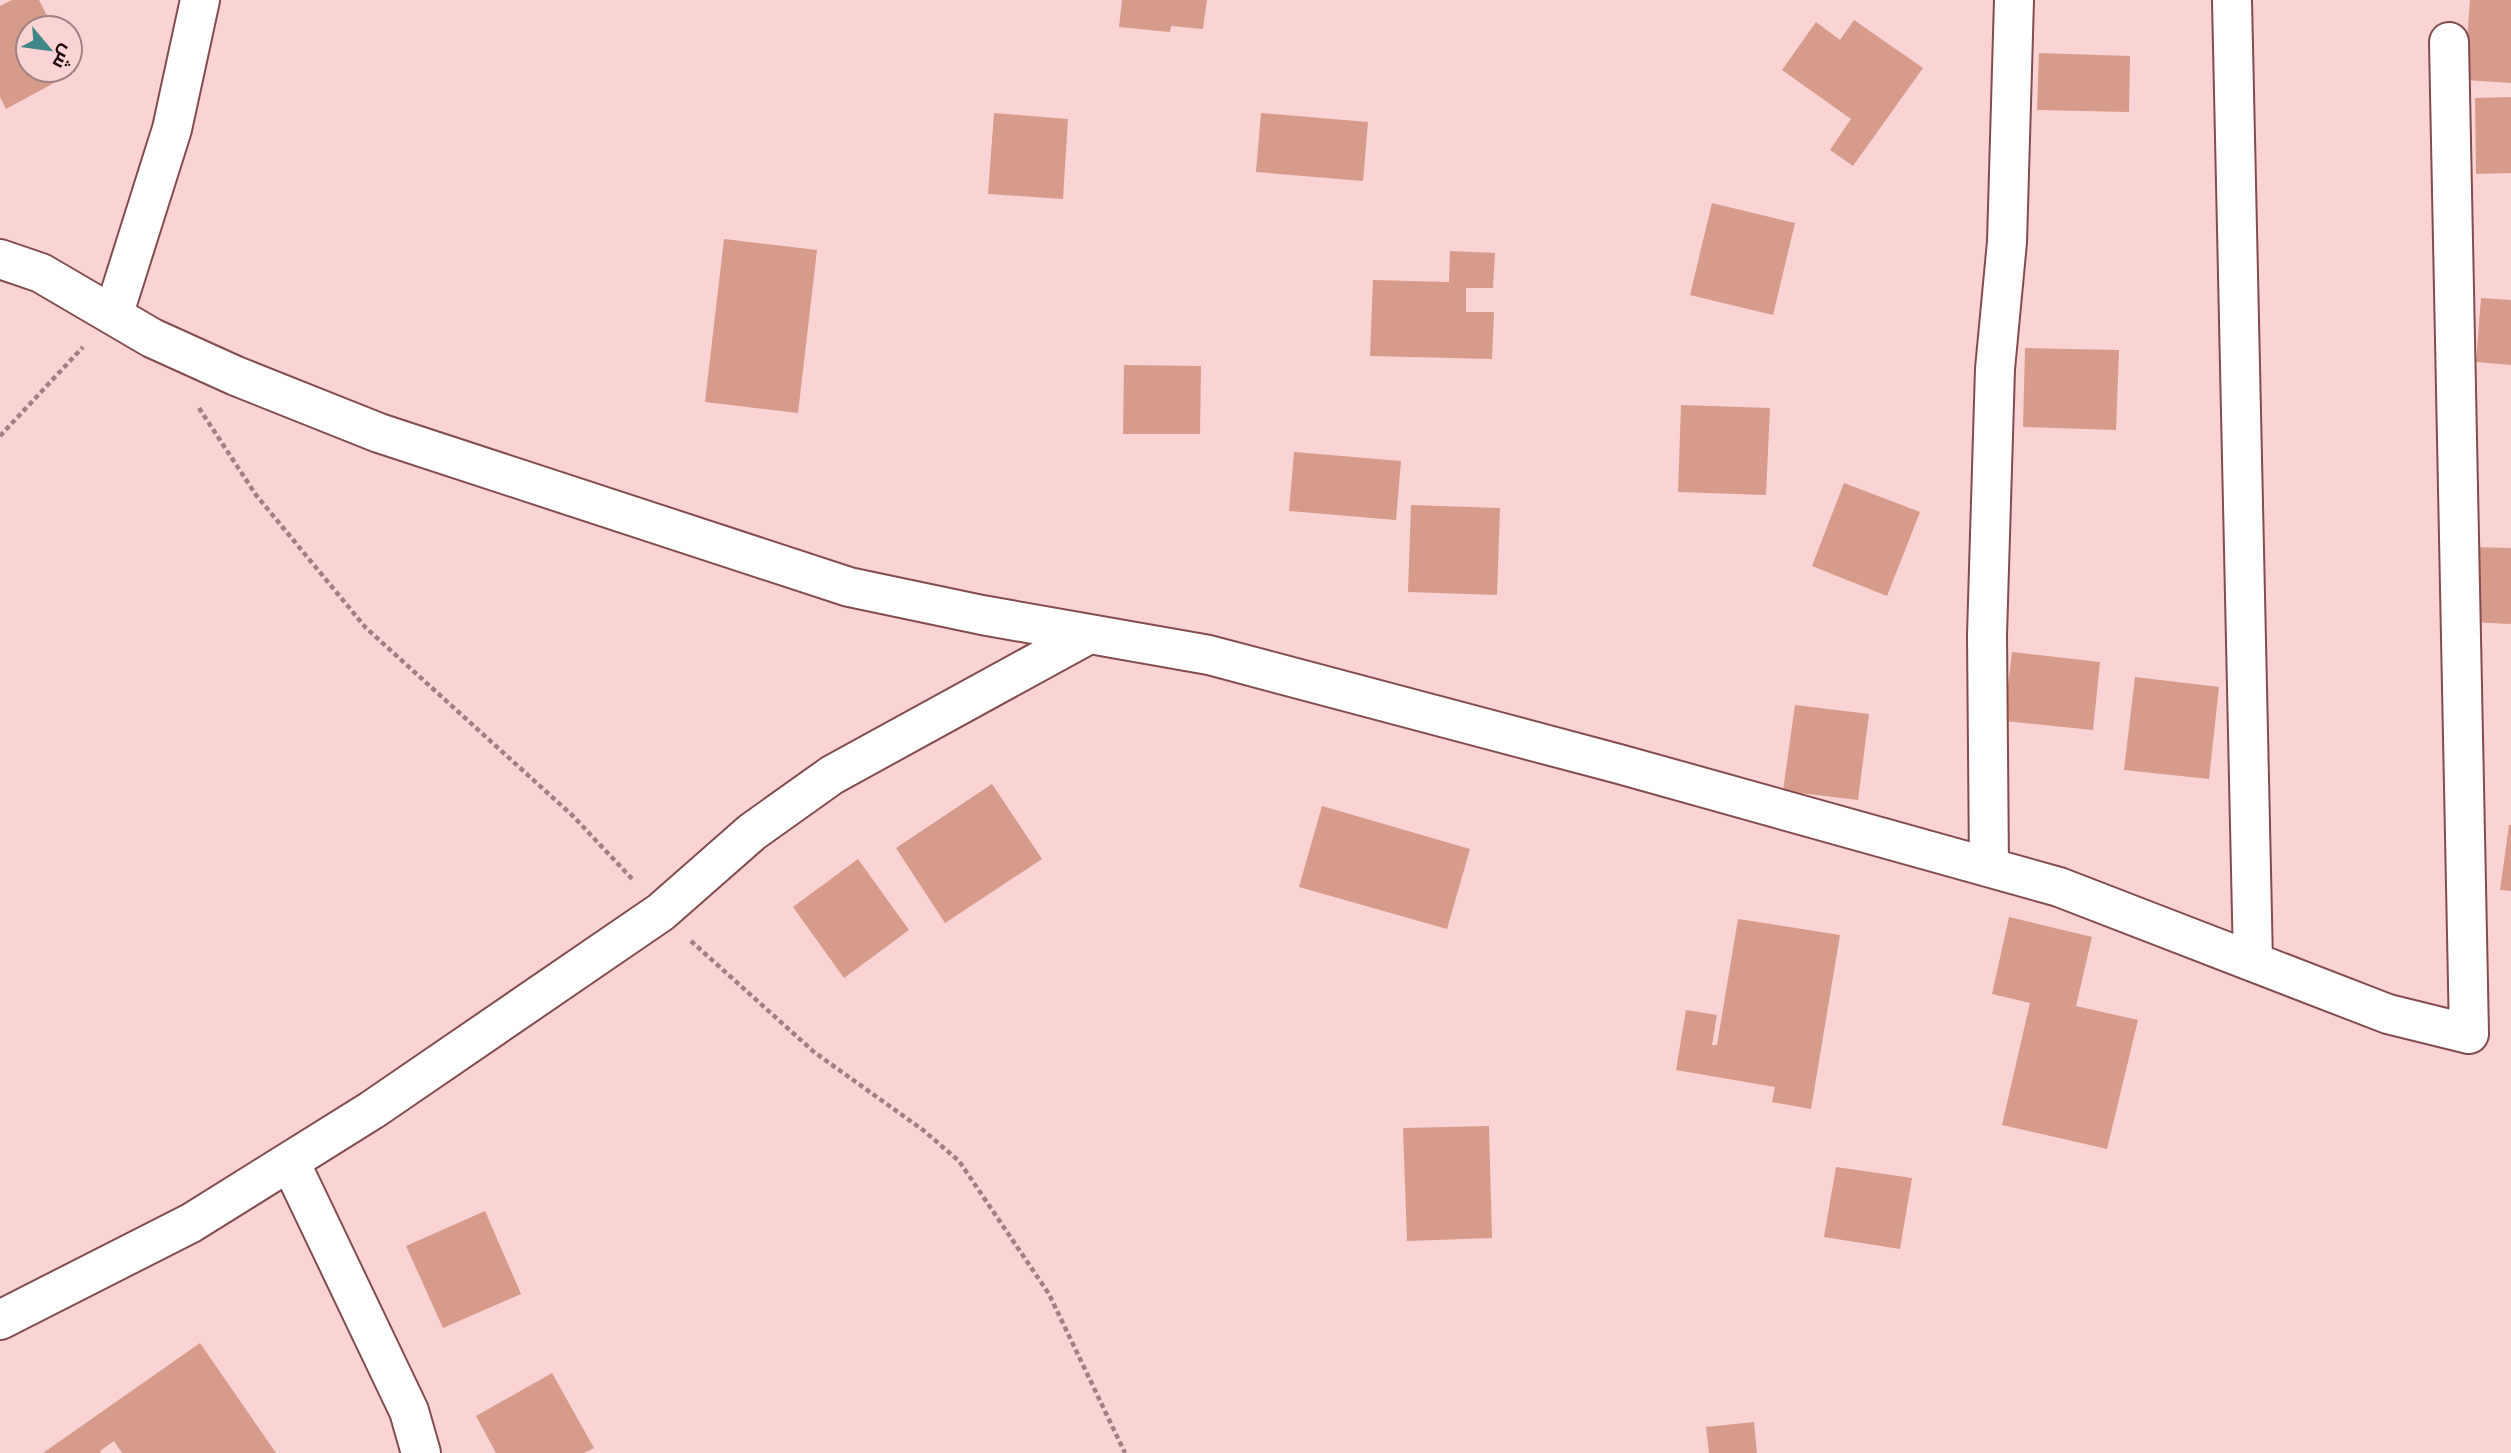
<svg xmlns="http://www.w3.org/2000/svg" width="2511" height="1453" font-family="'Times New Roman',Cairo,serif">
<rect width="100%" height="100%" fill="#fad3d4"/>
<path fill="#d69b8b" d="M12,0H39L53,28H28V70H70V60L76,71L6,109L0,97V6Z
M1122,0H1207L1203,29L1171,26L1170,32L1119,27Z
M2470,0H2511V83L2464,80Z
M1854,20L1923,68L1853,166L1830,150L1851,119L1782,70L1816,22L1840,40Z
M2039,53L2130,56L2129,112L2037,110Z
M2511,97V173L2476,174L2475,98Z
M994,113L1068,119L1063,199L988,194Z
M1261,113L1368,122L1363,181L1256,172Z
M1712,203L1795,223L1773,315L1690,295Z
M724,239L817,250L798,413L705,402Z
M1450,251L1495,253L1493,288H1466V312H1494L1492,359L1370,356L1373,280L1449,282Z
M2481,298L2511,300V365L2476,362Z
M2025,348L2119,350L2116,430L2023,427Z
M1124,365L1201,366L1200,434H1123Z
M1681,405L1770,408L1766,495L1678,492Z
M1294,452L1401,461L1396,520L1289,511Z
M1844,483L1920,512L1887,596L1812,566Z
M1411,505L1500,508L1497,595L1408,592Z
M2473,547L2511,548V624L2470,622Z
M2012,652L2100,662L2093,730L2004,721Z
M2135,677L2219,687L2209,779L2124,770Z
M1795,705L1869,714L1858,800L1783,791Z
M992,784L1042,859L945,923L896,848Z
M1322,806L1470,849L1447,929L1299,887Z
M2509,825H2511V891L2500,890Z
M858,859L909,930L844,978L793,907Z
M2009,917L2092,937L2076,1006L2138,1020L2107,1149L2002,1125L2030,1003L1992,994Z
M1738,919L1840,935L1811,1109L1772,1102L1775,1087L1676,1070L1686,1010L1717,1015L1712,1045H1717Z
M1489,1126L1492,1238L1407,1241L1403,1128Z
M1836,1167L1912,1178L1900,1249L1824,1237Z
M485,1211L521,1294L443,1328L406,1246Z
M200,1343L276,1453H122L114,1441L100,1451L101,1453H43Z
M552,1373L594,1448L584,1453H496L476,1416Z
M1754,1422L1757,1453H1709L1706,1427Z"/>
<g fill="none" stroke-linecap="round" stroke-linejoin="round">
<defs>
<path id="minor" d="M2232,0L2253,962
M0,259L41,273L152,338L236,376L379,433L849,587L982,615L1209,655L1619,764L2059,887L2388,1014L2469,1034L2449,42
M114,313L172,129L200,0
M1989,867L1987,635L1995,369L2007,242L2014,0
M290,1162L409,1411L421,1453
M0,1320L191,1223L372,1110L661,912L752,832L832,775L1089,634"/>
</defs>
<use href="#minor" stroke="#834c4f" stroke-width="42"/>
<path stroke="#a08082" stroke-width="4.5" stroke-dasharray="5 3.5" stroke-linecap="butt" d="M199,408L256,495L366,628L573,816L634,881
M0,436L83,347
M691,941L814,1052L923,1130L959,1161L1049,1294L1125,1453"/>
<use href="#minor" stroke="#fff" stroke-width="38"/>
</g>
<g transform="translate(49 49) rotate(119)"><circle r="33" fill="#fad3d4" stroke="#a18183" stroke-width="2"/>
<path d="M0-5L12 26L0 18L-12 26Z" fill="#3f8788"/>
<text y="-10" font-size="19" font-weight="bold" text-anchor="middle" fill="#1c0709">ش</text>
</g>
</svg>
